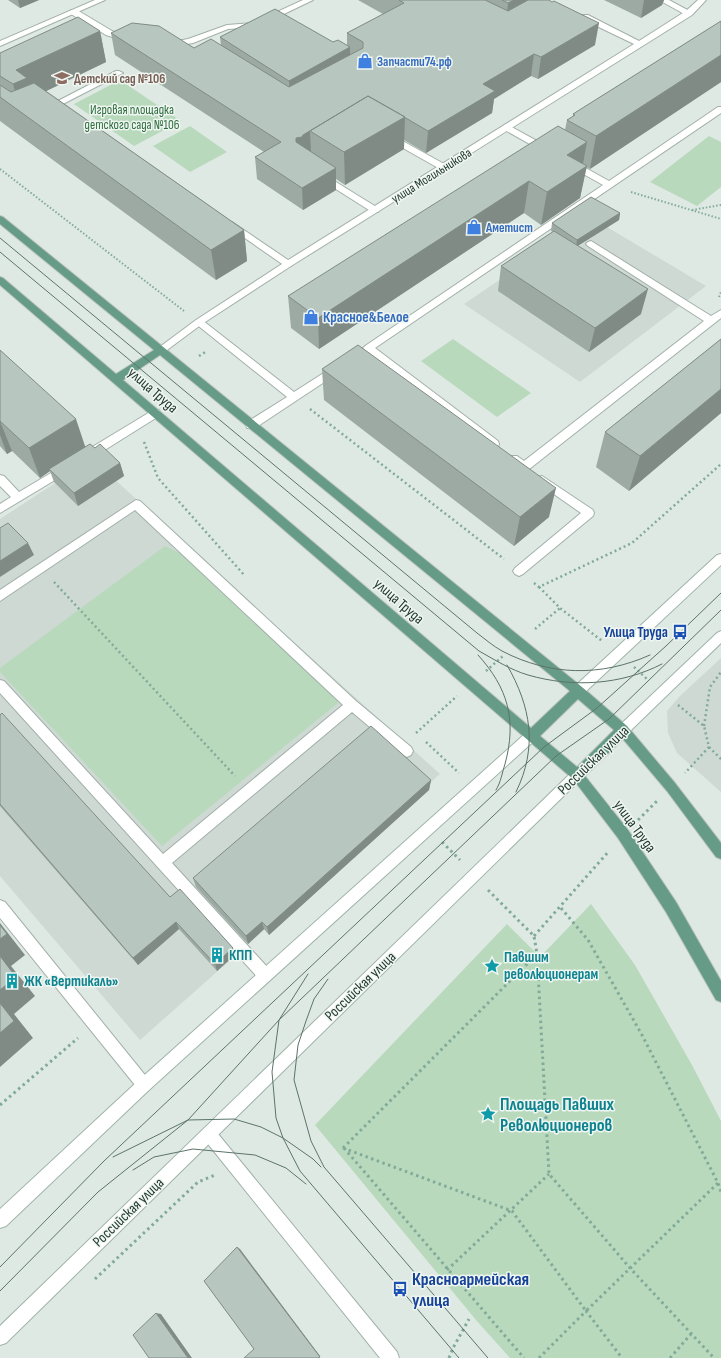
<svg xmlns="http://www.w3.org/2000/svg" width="721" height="1358" font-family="'Sofia Sans Condensed',sans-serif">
<rect width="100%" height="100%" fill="#dfe9e3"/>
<path fill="#cdd9d2" d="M607,227L706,286L580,382L464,304L555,242L571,252Z
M92,459L440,774L140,1040L0,876V519Z
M721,658V792L677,753L668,733L667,711L680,696Z"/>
<path fill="#b9d9bd" d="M120,80L181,121L134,146L74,104Z
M190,126L227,152L190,172L153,146Z
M709,136L721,142V187L697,206L650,182Z
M453,339L531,393L497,417L421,361Z
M165,546L192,559L340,697L338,703L162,846L0,672V668Z
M591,904L635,965L692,1065L721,1121V1358H510L476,1320L315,1125L507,924L540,957Z"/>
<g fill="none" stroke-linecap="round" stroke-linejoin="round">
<defs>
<path id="service" d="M303,0H313L257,27L228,29L193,43L169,47L165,45L166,43L188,39L227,25L253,23Z
M659,0H669L693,13L689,15H686Z
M71,10H77L112,31L129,39L125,41L106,35L71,14Z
M116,71H119L123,73L59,106H56L52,104Z
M718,107H721V113L375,348L498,441L499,444L498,447H490L365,350L363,348L365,346L603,185L569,166L568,164L569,162H575L609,181Z
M506,124L548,147L549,149L548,151H542L503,129L502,127Z
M390,134L446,165L447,167L446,169H440L387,139L386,137L387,135Z
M323,174L378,208L379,210L378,212H372L320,179L319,177L320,175Z
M232,222L291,262L293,264L291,266H285L229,227L228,225L229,223Z
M591,241L711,316L721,310V318L528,470L524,471L509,462L508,459L509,456H517L524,461L704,321L588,246L586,244L588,242Z
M199,319L202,320L294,392L333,367L337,365L342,369L341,371L255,428H247L246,425L247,422L287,397L196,324L194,322Z
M155,409L159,410L160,413L159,416L92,458H84L83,455L84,452Z
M66,464L70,465L71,468L70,471L0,513V504L11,497L0,486V475L4,476L19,492Z
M542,476L593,510L594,513L593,516L523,574L519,576L515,574L513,571L515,568L581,513L538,483L537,480L538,477Z
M136,500L140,501L356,701L411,747L413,751L411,755L407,757L403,755L352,712L172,863L270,970L272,975L270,980L265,982L260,980L0,693V680L4,681L163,854L343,705L135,510L0,601V590Z
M0,900L5,902L149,1080L151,1085L149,1090L144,1092L139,1090L0,918Z
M209,1126L214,1129L397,1352L399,1358H380L204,1139L201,1134L204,1129Z"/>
<path id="minor" d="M95,0H105L0,46V41Z
M698,0H706L692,15L291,266L202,324L163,353H157L155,351L157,349L196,320L285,262L634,44L582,19V15H588L639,41L686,11Z"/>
<path id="secondary" d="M721,554V565L582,695L578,696L574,695L572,691L574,687L717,555Z
M721,631V643L627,734L623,735L619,734L617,730L619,726L717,633Z
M531,731L535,732L537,736L535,740L149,1090L6,1226L0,1228V1209L139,1080L527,732Z
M577,769L581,771L583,775L581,779L6,1343L0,1345V1326L573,771Z"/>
<path id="primary" d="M0,216L3,217L582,687L627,726L675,783L721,843V859L716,857L667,791L623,739L585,776L628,830L676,902L721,981V1002L716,1000L666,912L618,838L573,779L0,285V277L3,278L116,374L154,350L0,224ZM160,355L570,691L531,728L123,380ZM578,699L614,730L577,767L540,736Z"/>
</defs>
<use href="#service" stroke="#a2b0a9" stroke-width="2"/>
<use href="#minor" stroke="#a2b0a9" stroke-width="2"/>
<use href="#secondary" stroke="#9fb4a9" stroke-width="2"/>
<use href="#primary" stroke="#bcc3c1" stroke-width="2"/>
<path stroke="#81ab98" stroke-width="2" stroke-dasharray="1.5 2" stroke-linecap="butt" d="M0,169L184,311
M631,192L721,219
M692,210L721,205
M719,297L721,292"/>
<path stroke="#81ab98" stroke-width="2.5" stroke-dasharray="2 3" stroke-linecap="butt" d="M199,356L207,351
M310,409L504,559
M144,442L158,478L245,576
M54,582L235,776
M534,583L539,587L632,543L721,464
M539,587L560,608L602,641
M535,629L560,608
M634,667L648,680
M486,671L503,656
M678,705L704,726L709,747L685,773
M704,726L710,687L721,672
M416,733L457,696
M426,742L459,773
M709,747L721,759"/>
<path stroke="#81ab98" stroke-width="3" stroke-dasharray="2.5 3.5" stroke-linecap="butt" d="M638,820L657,801
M442,842L460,860
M488,890L534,936L537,954L549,1174L630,1268L714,1358
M561,908L588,940L642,1035L718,1183L721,1192
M534,936L609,851
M0,1105L78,1038
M343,1148L512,1211L586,1311L718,1183
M343,1148L537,954
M344,1148L524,1358
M447,1270L549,1174
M95,1279L198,1182L215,1175
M449,1358L453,1348L469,1319
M539,1358L586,1311L622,1358
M670,1358L691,1334"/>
<use href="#service" fill="#fff" fill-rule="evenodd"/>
<use href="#minor" fill="#fff" fill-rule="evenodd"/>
<use href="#secondary" fill="#fff" fill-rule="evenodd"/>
<use href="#primary" fill="#669c87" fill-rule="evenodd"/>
<path stroke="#5b746a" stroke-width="1" d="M0,238L477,633C485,639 493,646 502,651C550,676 601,677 650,655
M0,252L479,651C495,660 511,670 528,675C573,688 621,685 662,664
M478,655C508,688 517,720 505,764C502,773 501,782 496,790
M507,665C531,707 538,747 516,792
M308,974L279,1020L272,1072L276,1118L283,1138L300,1171L459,1358
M328,979L314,999L306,1021L298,1045L294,1080L311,1141L324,1167L488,1358
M113,1157L188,1120L234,1119L261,1127L283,1138L313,1159L321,1167
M133,1170L154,1157L193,1149L255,1155L286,1168L306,1184
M0,1267L104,1161L544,747L597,708L666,646L721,593
M0,1291L98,1192L188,1120L279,1020L556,756L609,719L721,610"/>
</g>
<path fill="#9daaa4" d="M8,0H39L20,8Z
M358,0H549L595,45L538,79L531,76L494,99L492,113L426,153L404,140V149L345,185L336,179V190L303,210L257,179L255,157L264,152L115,55L111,33L194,48L221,45L220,37L333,42L347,45V33L383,14Z
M604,0H664L662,5L641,18Z
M721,21V82L590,169L586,167L580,198L541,225L524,213L319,349L291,328L288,296L565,130L567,120L573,116V114Z
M100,31L106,62L46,91L244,230L247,261L216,280L0,121V53Z
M620,213L619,220L578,246L641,314L589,352L498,291L501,266L553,232L551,231L552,223Z
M721,339V413L629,491L596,467L605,432Z
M0,350L85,447L95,448L120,463L124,476L78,506L54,482L50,471L40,478L12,451L7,454L0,446Z
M322,369L549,517L514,546L324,400Z
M0,715L170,897L233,948L235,955L217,971L179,929L138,965L0,806Z
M431,780L429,790L269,935L264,929L248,944L196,887L193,878Z"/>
<path fill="#808b86" d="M18,0H39L20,8Z
M514,0H529L506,25L508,3Z
M644,0H664L662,5L641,18Z
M599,23L595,45L538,79L541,57Z
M100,31L106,62L32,98L21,112L13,84L16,70Z
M350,47V67L290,101L289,81Z
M534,54L531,76L494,99L492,113L426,153L428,131L483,84Z
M721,55V82L590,169L596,136Z
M405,117L404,149L345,185L344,152Z
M310,131L311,152L296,142V138Z
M587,142L582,169L587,166L580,198L541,225L547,192L567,155Z
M336,168V190L303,210L302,188Z
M529,181L524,213L319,349L318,318Z
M620,213L619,220L576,247L577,240Z
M244,230L247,261L216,280L211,250Z
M648,289L641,314L589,352L595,328Z
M721,389V413L629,491L640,456Z
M76,419L86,449L49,469L50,471L40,478L29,448Z
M0,421L12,451L7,454L0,435Z
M120,463L124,476L78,506L74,493Z
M556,488L549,517L514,546L520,517Z
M28,543L34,555L0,577V561Z
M431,780L429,790L269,935L267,927Z
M176,922L179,929L138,965L133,958Z
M262,922L264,929L248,944L246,936Z
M0,923L25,955L11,966L35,996L14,1014L33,1038L0,1067Z
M233,948L235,955L217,971L215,964Z
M237,1247L240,1249L320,1356L319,1358Z
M156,1313L161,1314L192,1358H188Z"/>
<path fill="#b7c6bf" stroke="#808b86" d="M399,0H485L508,11L528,0H549L552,2L554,1L599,23L541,57L534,54L483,84L495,91L428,131L404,117H405L368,96L303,135L302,137L296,138V142L336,168L302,188L255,157L281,142L111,33L132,23L159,26L194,48L211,39L289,87L363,48V42L347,33L404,3Z
M502,0H514L508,3Z
M275,9L333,42L338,40L350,47L289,81L220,37Z
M78,17L100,31L16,70L27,78L13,84L0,76V53Z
M721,21V55L596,136L567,120L575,115L573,114Z
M34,83L244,230L211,250L0,97V85L11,92Z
M368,96L405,117L344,152L310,131Z
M558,126L587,142L567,155L587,166L547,192L529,181L318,318L288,296Z
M591,197L620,213L577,240L552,223Z
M554,231L648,289L595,328L501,266Z
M721,339V389L640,456L605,432Z
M358,345L556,488L520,517L322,369Z
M0,350L76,419L29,448L0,421Z
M90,444L95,448L100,444L120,463L74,493L49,469Z
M8,523L28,543L0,561V528Z
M2,713L170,897L180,889L233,948L215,964L176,922L133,958L0,804V715Z
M371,726L431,780L267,927L262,922L246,936L193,878Z
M0,925L7,934L0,939Z
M0,956L16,977L0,990Z
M0,1003L14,1021L0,1033Z
M237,1247L320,1357L318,1358H244L254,1349L204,1281Z
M156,1313L188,1358H149L133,1335Z"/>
<defs>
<symbol id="shop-bare" viewBox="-9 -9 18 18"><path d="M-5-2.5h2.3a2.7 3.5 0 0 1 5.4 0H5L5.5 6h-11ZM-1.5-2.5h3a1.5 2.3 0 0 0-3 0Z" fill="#3f7fe0" stroke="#eff6f1" stroke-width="2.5" paint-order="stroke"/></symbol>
<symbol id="school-bare" viewBox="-9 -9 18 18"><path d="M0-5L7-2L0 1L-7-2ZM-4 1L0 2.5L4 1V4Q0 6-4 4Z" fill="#8d6e63" stroke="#eff6f1" stroke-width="2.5" paint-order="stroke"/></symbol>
<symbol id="bus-bare" viewBox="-9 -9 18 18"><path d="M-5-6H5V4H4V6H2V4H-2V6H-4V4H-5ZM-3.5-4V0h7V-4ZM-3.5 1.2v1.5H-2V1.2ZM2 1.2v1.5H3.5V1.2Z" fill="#1a4fb4" stroke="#eff6f1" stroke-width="2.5" paint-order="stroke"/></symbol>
<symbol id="building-bare" viewBox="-9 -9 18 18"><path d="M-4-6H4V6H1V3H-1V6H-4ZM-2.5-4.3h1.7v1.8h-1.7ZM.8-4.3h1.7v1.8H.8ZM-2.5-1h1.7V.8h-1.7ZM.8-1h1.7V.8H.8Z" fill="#0f9aa8" stroke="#eff6f1" stroke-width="2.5" paint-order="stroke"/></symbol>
<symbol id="sight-bare" viewBox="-9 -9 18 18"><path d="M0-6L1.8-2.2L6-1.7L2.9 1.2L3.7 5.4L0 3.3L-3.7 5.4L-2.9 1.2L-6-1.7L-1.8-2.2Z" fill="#0f9aa8" stroke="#eff6f1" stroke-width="2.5" paint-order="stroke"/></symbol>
</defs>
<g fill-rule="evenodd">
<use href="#shop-bare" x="354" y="50" width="22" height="22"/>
<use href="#school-bare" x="51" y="67" width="22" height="22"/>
<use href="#shop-bare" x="463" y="216" width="22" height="22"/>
<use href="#shop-bare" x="300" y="306" width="22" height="22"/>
<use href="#bus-bare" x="669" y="621" width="22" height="22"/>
<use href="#building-bare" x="206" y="944" width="22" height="22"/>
<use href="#sight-bare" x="481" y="955" width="22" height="22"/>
<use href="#building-bare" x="1" y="970" width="22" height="22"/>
<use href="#sight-bare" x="477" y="1103" width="22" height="22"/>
<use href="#bus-bare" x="389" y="1278" width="22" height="22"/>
</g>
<g text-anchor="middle" stroke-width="3" stroke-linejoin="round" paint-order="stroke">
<g font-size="13" font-weight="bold" fill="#366cbe" stroke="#eff6f1" text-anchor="start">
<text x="377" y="66">Запчасти74.рф</text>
<text x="486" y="232">Аметист</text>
</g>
<g font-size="13" font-weight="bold" fill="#785e54" stroke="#eff6f1" text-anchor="start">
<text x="74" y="83">Детский сад №106</text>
</g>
<g font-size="13" fill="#2e6c3e" stroke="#eff6f1">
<text x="132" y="114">Игровая площадка<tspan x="132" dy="15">детского сада №106</tspan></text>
</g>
<g font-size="13" fill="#21382f" stroke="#eff6f1">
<text transform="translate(431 175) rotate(-32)" y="5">улица Могильникова</text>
</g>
<g font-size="15" font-weight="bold" fill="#366cbe" stroke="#eff6f1" text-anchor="start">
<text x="323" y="322">Красное&amp;Белое</text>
</g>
<g font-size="15" fill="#21382f" stroke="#eff6f1">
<text transform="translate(153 390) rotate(41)" y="5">улица Труда</text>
<text transform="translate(399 601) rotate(41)" y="5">улица Труда</text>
<text transform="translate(593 760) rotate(-44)" y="5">Российская улица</text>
<text transform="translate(635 826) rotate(54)" y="5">улица Труда</text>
<text transform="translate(360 986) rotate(-44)" y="5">Российская улица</text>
<text transform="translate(128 1212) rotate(-44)" y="5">Российская улица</text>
</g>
<g font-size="15" font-weight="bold" fill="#164399" stroke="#eff6f1" text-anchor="end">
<text x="668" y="637">Улица Труда</text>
</g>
<g font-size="15" font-weight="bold" fill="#0d838f" stroke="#eff6f1" text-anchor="start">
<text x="229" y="960">КПП</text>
<text x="504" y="962">Павшим<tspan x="504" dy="17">революционерам</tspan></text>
<text x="24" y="986">ЖК «Вертикаль»</text>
</g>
<g font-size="18" font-weight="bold" fill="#0d838f" stroke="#eff6f1" text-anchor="start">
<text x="500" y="1110">Площадь Павших<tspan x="500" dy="21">Революционеров</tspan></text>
</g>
<g font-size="18" font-weight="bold" fill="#164399" stroke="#eff6f1" text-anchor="start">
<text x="412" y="1285">Красноармейская<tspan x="412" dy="21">улица</tspan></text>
</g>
</g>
</svg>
